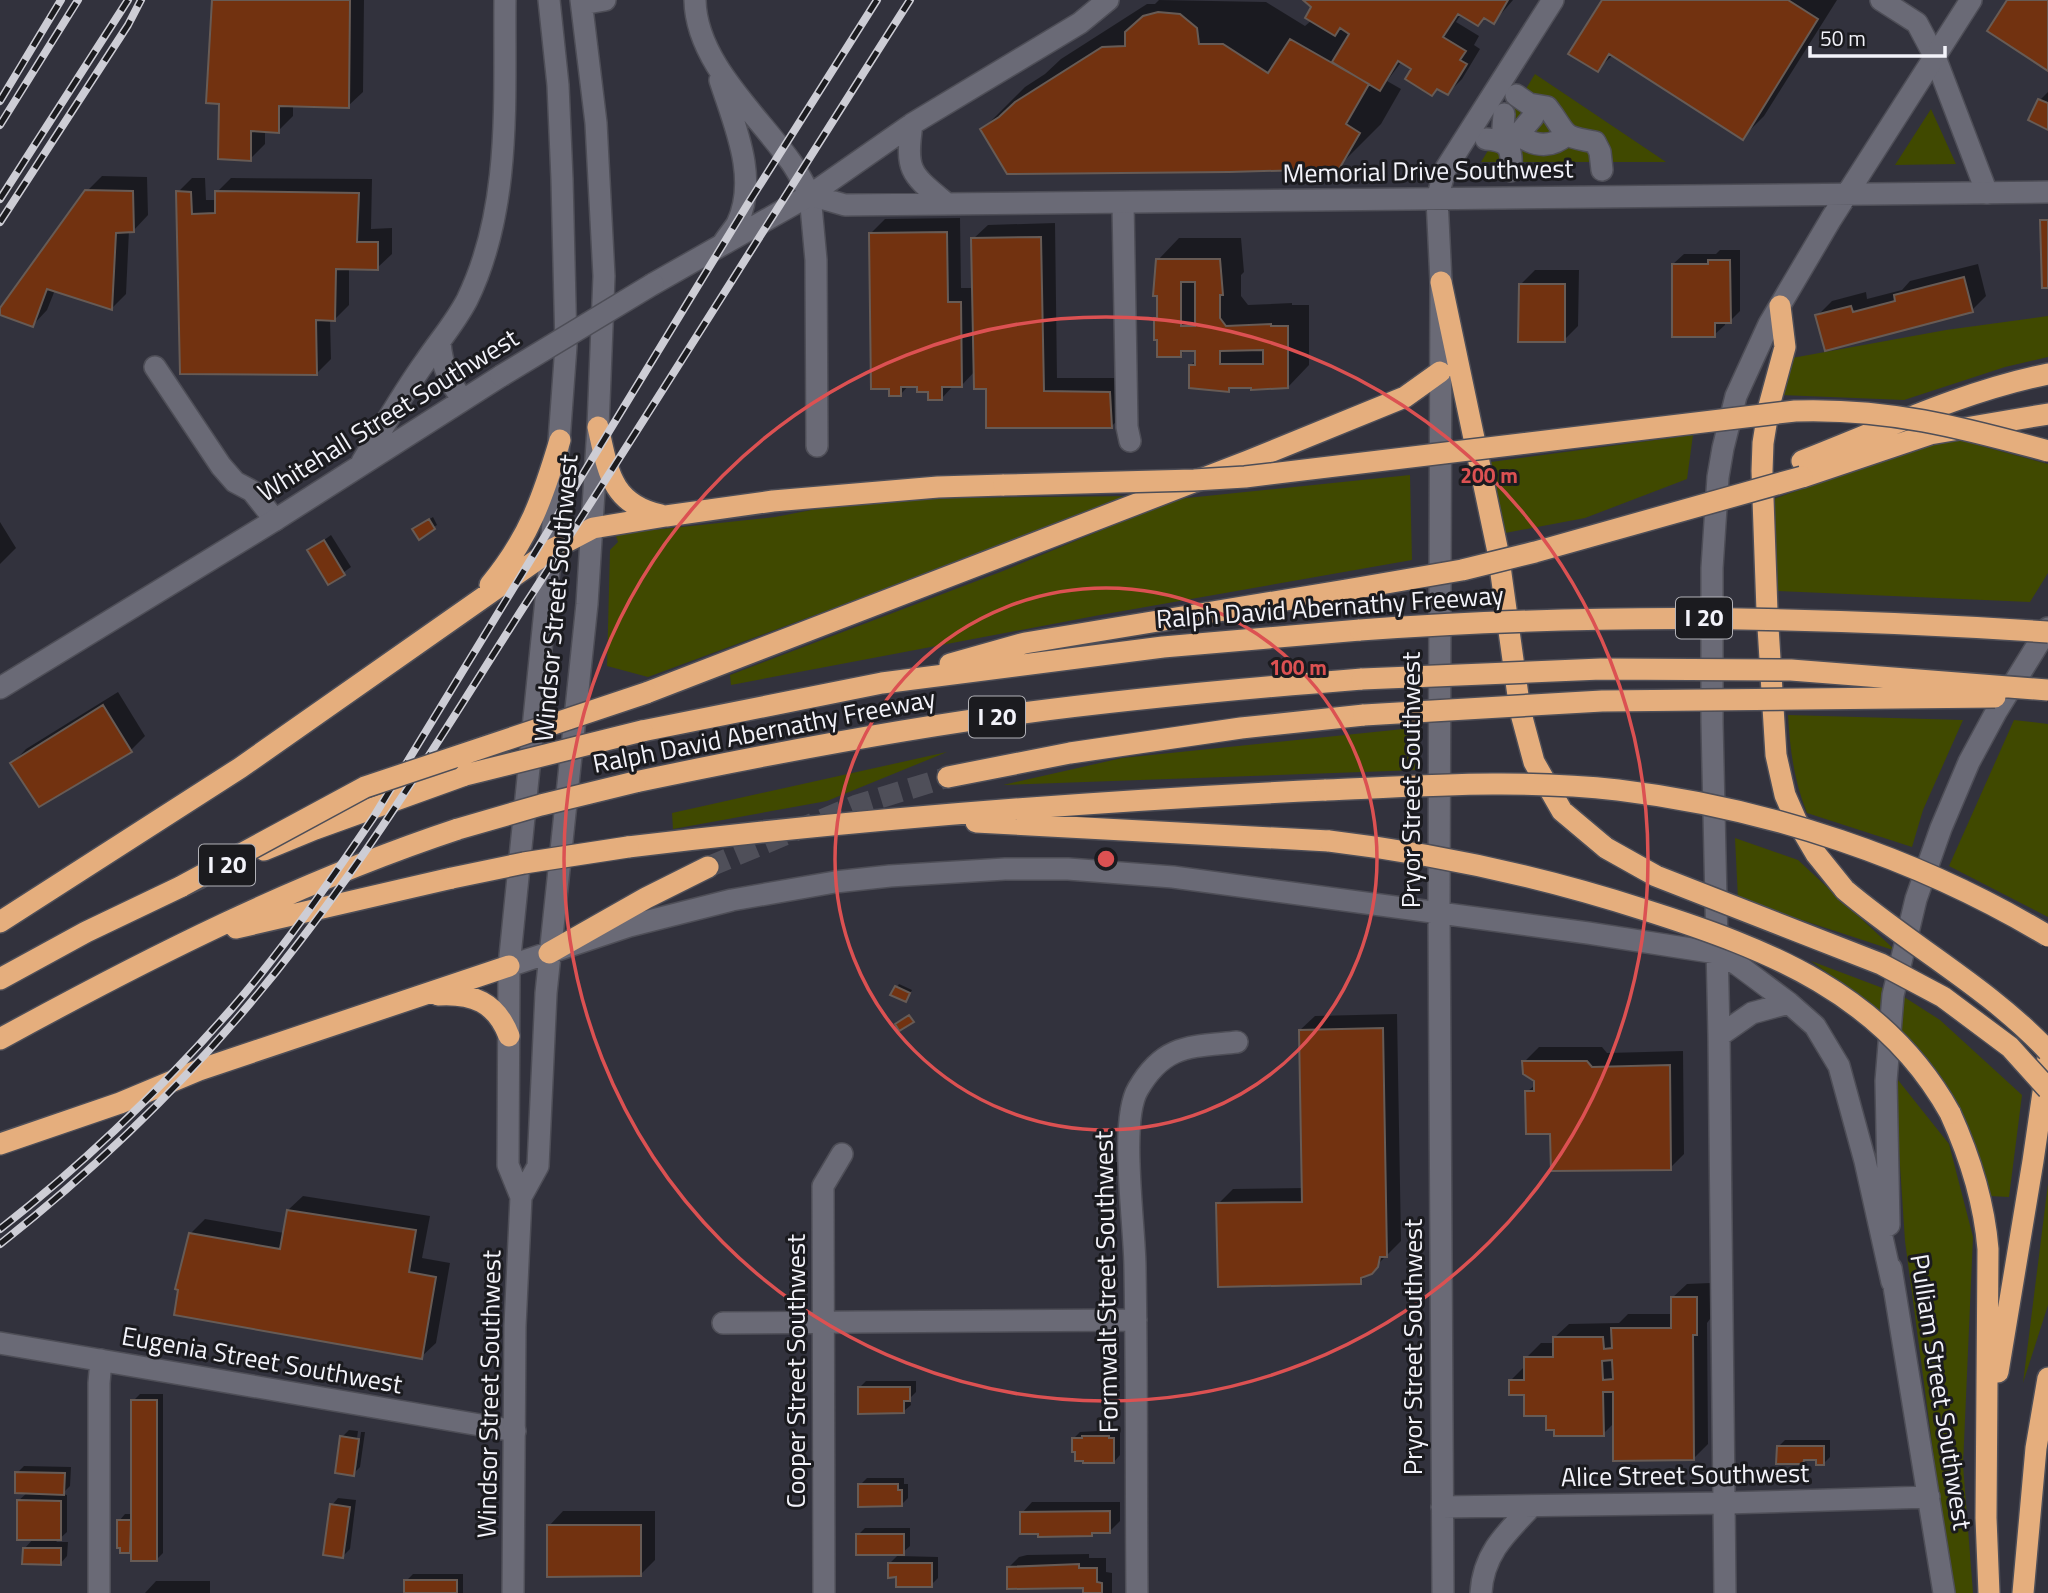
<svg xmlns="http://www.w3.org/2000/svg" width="2048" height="1593" font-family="'Titillium Web',sans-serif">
<rect width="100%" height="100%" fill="#32323d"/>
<path fill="#404900" d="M1535,74L1666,162H1481Z
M1931,109L1956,164L1895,165Z
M2048,316V357L2005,367L1904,400L1781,395L1792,358L1946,330Z
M1693,435L1687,479L1585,518L1500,534L1491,462Z
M1948,437L2048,464V573L2030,602L1778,591L1774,499Z
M1410,475L1412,560L1100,615L731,685L730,675L1003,571L1177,499Z
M1136,496L648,677L607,666L610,550L618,542L616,536L625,533L775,517L843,504L956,498Z
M1788,715L1963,720L1923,810L1912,847L1807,813C1794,781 1790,750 1788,715Z
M2014,720L2048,724V917L1949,866Z
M1413,728L1419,770L1003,785L1122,758Z
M947,752L827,801L673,829L672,813Z
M1735,838L1798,860L1896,951L1738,899Z
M1811,961L1901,995L1940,1020L2022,1095L2009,1197L1990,1196L1956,1111L1921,1051L1870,1004Z
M1894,1075L1949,1144L1973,1237L1963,1465L1973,1593H1952L1905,1241Z
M2048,1184V1305L2023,1383Z"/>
<path fill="#0007" d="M214,0H364L363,92L348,106L293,105V116L278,131L265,130V144L250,159L221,103Z
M1159,0L1266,2L1305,26L1312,20L1314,7L1305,0H1513L1494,22L1486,17L1478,24L1461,14L1456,22L1479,36L1474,45L1480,49L1462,79L1448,93L1402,61L1387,81L1401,89L1381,124L1338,167L982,130L1025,87L1045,74L1061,59L1147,4H1155Z
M1604,0H1837L1764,116L1742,138L1613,55L1597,70Z
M2048,92V128L2040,100Z
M102,176L147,177L148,215L134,230H129L126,294L112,308L55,290L47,310L33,325L0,313L87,191Z
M192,178H205L206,200H217V192L231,178L372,179L371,229L392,228V254L377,268L349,267V305L335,319H330L331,359L317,373H182L178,192Z
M960,218L961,288H974L973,239L988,225L1055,223L1057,378H1124L1126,411L1112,426L988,387L975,371L962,385H954L942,398L919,385H909L901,394L870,234L885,219Z
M1179,238H1241L1244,272L1241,275V296L1248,305L1292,303V305H1309V365L1288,387L1232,386L1228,390L1191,365L1197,359V349H1186L1180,355L1156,319L1159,316L1158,260Z
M1720,250H1740V311L1730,321H1725V325L1714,335L1673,264L1684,254H1716Z
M1978,264L1986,296L1972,310L1817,316L1832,301L1866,292L1867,299L1902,290L1910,281Z
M1535,270H1579L1578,326L1564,340L1520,285Z
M433,517L437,525L419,537L417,527Z
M0,522L16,548L0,564Z
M331,535L351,567L329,583L309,551Z
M118,692L145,736L131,750L12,764L26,749Z
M899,984L912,990L908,997L893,994Z
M1397,1014L1401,1241L1360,1282L1218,1204L1233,1189L1304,1188L1300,1030L1315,1016Z
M1539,1047H1602L1607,1053L1683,1051L1684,1154L1670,1168L1552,1132L1527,1092L1536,1084L1524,1062Z
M1115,1162H1120V1175L1113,1177L1112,1165Z
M303,1196L430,1216L422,1258L450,1263L436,1343L421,1357L190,1234L205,1219L284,1233L288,1210Z
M1710,1283V1319L1707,1323L1708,1444L1693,1459L1615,1422L1603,1434L1548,1414L1511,1380L1526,1365V1358L1541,1343H1554V1338L1569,1324L1619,1323L1628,1314H1673L1672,1298L1687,1284Z
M866,1381H916V1392L910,1398L911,1405L904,1411L859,1388Z
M140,1394H163V1553L156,1560L133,1551H122L119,1521L125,1514H133V1401Z
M349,1430L358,1431L353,1469H356L361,1432H365L360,1467L353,1474L342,1437Z
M1115,1430V1432H1120V1455L1114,1462L1073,1439L1080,1432Z
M1785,1440H1830V1457L1823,1464L1818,1458H1807L1803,1462L1778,1447Z
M24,1466L71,1467L70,1486L62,1494L67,1495V1532L56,1542H68L67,1556L61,1563L24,1549L34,1538L18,1501L28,1492L17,1473Z
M867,1478H904V1484H908V1498L902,1504L860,1485Z
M338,1498L356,1500L350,1549L343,1556L332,1505Z
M1032,1502H1120V1521L1110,1531H1095L1092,1535L1022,1513Z
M563,1511H655V1560L641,1574L549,1526Z
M865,1528H910V1546L899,1556L938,1557V1578L931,1585L898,1576L890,1563L900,1553L858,1535Z
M1089,1554V1558H1106V1572L1112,1573V1593H1084V1587L1009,1567L1019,1557L1027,1555Z
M413,1574H463V1593H406V1581Z
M156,1581H210V1593H145Z"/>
<path fill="#723210" stroke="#675b55" stroke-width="2" fill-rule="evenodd" d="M212,0H350L349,108L279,106V133L251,131V161L218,159L219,104L206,103Z
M1303,0H1508L1494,24L1484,18L1478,26L1458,14L1443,37L1466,51L1460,60L1467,64L1448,95L1437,89L1432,96L1405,79L1411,69L1398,61L1380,91L1332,62L1349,34L1340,28L1335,36L1305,18L1311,7Z
M1602,0H1788L1818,19L1743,140L1609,54L1598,72L1568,54Z
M2007,0H2048V71L1987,31Z
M1158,12L1180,14L1197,28L1199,44H1223L1268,73L1290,39L1369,84L1346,124L1360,133L1339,169L1229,172L1007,174L980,129L999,117L1015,102L1102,47L1125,46V32L1143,16Z
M2038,99L2048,103V130L2028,120Z
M85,190L133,191L134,232L116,233L112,310L47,289L33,327L0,315V308Z
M176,191L191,192L192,214L215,213V191L359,193L357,242H378V270L336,269L335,321L316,320L317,375L180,374Z
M2040,220H2048V288H2042Z
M947,232L948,302H961L962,387H942V400H928V392H917V387H901V396H889V389H871L869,233Z
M1041,237L1044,391L1110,392L1112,428H986V389H974L971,238Z
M1156,259H1220L1223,295H1220V318L1226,326L1271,324V326H1288V388L1251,390V388H1229V392L1189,388V365H1195V351H1181V357H1157V340H1154V318H1157V296H1153ZM1181,282H1195V326H1181ZM1263,350V364H1220V351Z
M1708,260H1730L1731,323H1715V337H1672V264H1708Z
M1964,277L1973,312L1825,351L1815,315L1851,306L1853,312L1895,301L1894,295Z
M1519,284H1565V342H1518Z
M429,519L435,529L419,540L412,529Z
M324,540L345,575L328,585L307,550Z
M103,705L132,752L39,807L10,763Z
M895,986L910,993L906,1002L890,995Z
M909,1015L914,1022L899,1031L895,1024Z
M1383,1028L1387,1257H1380L1378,1267L1372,1274L1361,1278V1284L1218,1287L1216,1203L1302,1202L1299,1030Z
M1522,1061H1587L1592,1067L1670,1065L1671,1170L1551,1171L1550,1134H1526L1525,1091H1534V1081L1523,1074Z
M287,1210L416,1230L409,1272L436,1277L422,1359L174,1315L178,1290L175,1289L189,1233L280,1249Z
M1671,1297H1697V1335H1693L1694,1460L1613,1461V1392H1603L1604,1436H1554V1430H1546V1416H1524V1395H1509V1380H1524V1357H1553V1337H1603L1604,1349L1612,1348L1611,1328H1671ZM1612,1360L1613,1379L1603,1380L1602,1361Z
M858,1387H910V1401H904V1413L858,1414Z
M131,1400H157V1561H131Z
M340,1436L359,1439L354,1476L335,1473Z
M1082,1436H1109V1438H1114V1463H1083V1461H1075V1452H1072V1438H1082Z
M1777,1446H1824V1465H1816V1460H1804L1803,1464H1776Z
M15,1472L65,1473L64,1495L15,1493Z
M858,1484H898V1490H902V1506L858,1507Z
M17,1500L61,1501V1540H17Z
M330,1504L350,1507L343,1558L323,1555Z
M1110,1511V1533H1092V1536L1038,1537V1534H1020V1512Z
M117,1520H131L130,1553H120V1548H117Z
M547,1525H641V1576L547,1577Z
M856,1534H904V1555H856Z
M23,1548H61V1565L22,1564Z
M888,1563H932V1587H896V1577L888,1578Z
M1079,1564V1568H1097V1582L1102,1583V1593H1083V1588L1007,1589V1567Z
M404,1580H457V1593H404Z"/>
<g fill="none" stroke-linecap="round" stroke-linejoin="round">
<path stroke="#4f4f59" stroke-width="21" stroke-dasharray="21 10" stroke-linecap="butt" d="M708,867L857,805L948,777"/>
<defs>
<path id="street" d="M1881,0L1917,23L1935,57L1987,193
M1516,95L1529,104L1547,107C1569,135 1558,136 1595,142L1600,152L1602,170
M1534,105L1533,117L1522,130L1523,138C1538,147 1553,147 1566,135
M1486,139C1510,141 1512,148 1511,171
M1502,141L1504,114
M810,195L816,260L817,446
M1123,203L1127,427L1130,441
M155,367L221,466L235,482L252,491L275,520
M723,1323L1136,1320
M0,1343L515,1431
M99,1593V1383L101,1360
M824,1593L823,1186L842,1154
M1137,1593C1136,1485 1137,1377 1135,1268C1135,1227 1119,1121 1138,1089C1164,1044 1190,1047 1237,1042"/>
<path id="secondary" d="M695,0C696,62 757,114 791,162C798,172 804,184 810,195
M582,4L605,0
M720,80C734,124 759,178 737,224C733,230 728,236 724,242
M912,124C905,172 911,174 947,204
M810,195L845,205L2048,192
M653,284L810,195L912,124L1080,23L1108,0
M440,343C442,366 449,382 463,400
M362,462C383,428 402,394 425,362C439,341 455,323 467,300C512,208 504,100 505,0
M0,688L275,520L501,376
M509,966L629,926L732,900L835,882L890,876L1005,869H1068L1173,877L1588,933L1717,953L1738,965L1789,1003L1815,1026L1839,1066L1865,1161L1892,1282
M1719,1036L1752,1013L1789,1003
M521,1197L538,1166L546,993L587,604L598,427L604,276L596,123L581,0
M1889,1225L1886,1081L1893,995L1916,899L1941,828L1969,762L1996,712L2048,628
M1891,1268L1944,1593
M1442,1507L1725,1503L1929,1497
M513,1593L515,1326L521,1197L508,1165L509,966L551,550L566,346L562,179L558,85L549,0
M1443,1593L1439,912L1441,282L1437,199L1445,170L1553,0
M1481,1593C1483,1554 1506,1533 1532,1506
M1725,1593L1719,1036L1712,722V568L1718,477L1723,448L1736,396L1769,324L1831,219L1971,0"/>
<path id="highway" d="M1441,282L1498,552L1520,710L1534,762L1562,811L1606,848
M1780,306L1785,347L1769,406L1763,443L1762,471L1767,611L1776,755L1785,795L1796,820L1816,854L1845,890
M598,427C608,471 611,504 661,515
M1802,461C1882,430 1963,391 2048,374
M1802,477L1930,434L2048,414
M490,585C529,538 543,497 560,440
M950,664L1025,643L1346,590
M646,693L1248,461L1405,397L1440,372
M642,731L882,683L1163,647L1360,630
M948,777L1070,753L1241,728L1364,715
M635,782C764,755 893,730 1023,713C1136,698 1249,688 1362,679
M976,822L1329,841
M628,847C860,819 1092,801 1326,790
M264,850L315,829L465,775
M0,922L240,768L551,550L593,528L666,516L773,501L938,487L1004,485
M236,928L452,878
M549,953L646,898L708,867
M0,979L86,932L199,878
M438,995C473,993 496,1002 509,1036
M0,1039C148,958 298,882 458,829
M1950,1113C1970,1157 1984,1200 1988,1249L1986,1518L1989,1593
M0,1144L120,1103L199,1070L509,966
M1998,1372L2033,1161L2048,1058
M2023,1593L2036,1448L2048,1378"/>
</defs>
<use href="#street" stroke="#4e4e57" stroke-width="24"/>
<use href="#secondary" stroke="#4e4e57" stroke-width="24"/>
<use href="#highway" stroke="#4e4e57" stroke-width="24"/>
<use href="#street" stroke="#6a6a76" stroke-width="21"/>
<use href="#secondary" stroke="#6a6a76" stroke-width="21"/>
<use href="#highway" stroke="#e5ae7d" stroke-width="21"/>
<defs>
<path id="rail" d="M0,101L61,0
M0,125L78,0
M0,199L128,0
M0,222L128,25L141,0
M0,1229C85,1163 163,1087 234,1006C285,947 329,882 373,818L749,202L877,0
M0,1244C112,1156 214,1054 300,941C381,836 450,722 521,611C653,408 780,203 910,0"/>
</defs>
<use href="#rail" stroke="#cdcdd5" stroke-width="8"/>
<use href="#rail" stroke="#1b1b1f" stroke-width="5" stroke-dasharray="16" stroke-linecap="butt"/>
<defs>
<path id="secondary-bridge" d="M501,376L653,284"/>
<path id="highway-bridge" d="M1004,485L1194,480L1245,477L1795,411C1888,408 1960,427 2048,451
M1346,590L1462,570L1535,552L1802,477
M1360,630C1589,613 1819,616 2048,632
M1362,679L1601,669L1791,670L2048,690
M1364,715L1602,701L1995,697
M465,775L642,731
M1326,790C1423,786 1521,779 1618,790C1768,808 1918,858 2048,936
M458,829L541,805L635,782
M1329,841C1438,854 1540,876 1645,910C1768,949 1884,994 1950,1113
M1606,848L1656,876L1881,964L1943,997L2010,1047L2048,1089
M452,878L524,863L628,847
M182,886L365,787L646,693
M1845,890C1911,946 1989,988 2048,1051"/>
</defs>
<use href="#secondary-bridge" stroke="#4e4e57" stroke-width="24" stroke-linecap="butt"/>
<use href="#highway-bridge" stroke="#4e4e57" stroke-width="24" stroke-linecap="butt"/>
<use href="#secondary-bridge" stroke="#6a6a76" stroke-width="21"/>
<use href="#highway-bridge" stroke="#e5ae7d" stroke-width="21"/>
</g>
<g fill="none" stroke="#dc5152" stroke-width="3.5">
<circle cx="1106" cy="859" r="271"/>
<circle cx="1106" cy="859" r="542"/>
</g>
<g text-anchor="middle" stroke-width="6" stroke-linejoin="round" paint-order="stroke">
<g fill="#1b1b1f" stroke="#b2b2b8" stroke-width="2">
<rect x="1676" y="597.5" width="56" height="41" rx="5"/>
<rect x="969" y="696.5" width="56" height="41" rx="5"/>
<rect x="199" y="844.5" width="56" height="41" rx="5"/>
</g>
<g font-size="24" font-weight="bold" fill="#f3f3fa">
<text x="1704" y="626">I 20</text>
<text x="997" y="725">I 20</text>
<text x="227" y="873">I 20</text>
</g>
<g font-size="26" fill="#f3f3fa" stroke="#1b1b1f">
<text transform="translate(1428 171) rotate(-1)" y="9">Memorial Drive Southwest</text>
<text transform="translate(388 415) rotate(-32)" y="9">Whitehall Street Southwest</text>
<text transform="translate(556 598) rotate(-85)" y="9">Windsor Street Southwest</text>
<text transform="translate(1330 607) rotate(-4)" y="9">Ralph David Abernathy Freeway</text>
<text transform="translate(764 731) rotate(-11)" y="9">Ralph David Abernathy Freeway</text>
<text transform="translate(1411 780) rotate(-90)" y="9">Pryor Street Southwest</text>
<text transform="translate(1106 1282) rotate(-91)" y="9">Formwalt Street Southwest</text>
<text transform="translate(1413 1347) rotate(-90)" y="9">Pryor Street Southwest</text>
<text transform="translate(262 1360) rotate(10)" y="9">Eugenia Street Southwest</text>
<text transform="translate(796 1371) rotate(-90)" y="9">Cooper Street Southwest</text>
<text transform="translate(1941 1392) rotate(81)" y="9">Pulliam Street Southwest</text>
<text transform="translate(489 1394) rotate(-89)" y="9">Windsor Street Southwest</text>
<text transform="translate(1685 1475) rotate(-1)" y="9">Alice Street Southwest</text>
</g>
</g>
<circle cx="1106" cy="859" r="10" fill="#dc5152" stroke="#1b1b1f" stroke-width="3.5"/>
<g font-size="21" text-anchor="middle" font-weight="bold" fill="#dc5152" stroke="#1b1b1f" stroke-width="6" stroke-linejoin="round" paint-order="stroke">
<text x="1489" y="483">200 m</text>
<text x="1298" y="675">100 m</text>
</g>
<path d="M1810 46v10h135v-10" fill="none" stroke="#f3f3fa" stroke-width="3.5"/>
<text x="1820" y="46" font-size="21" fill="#f3f3fa" stroke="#1b1b1f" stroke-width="5" paint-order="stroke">50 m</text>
</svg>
